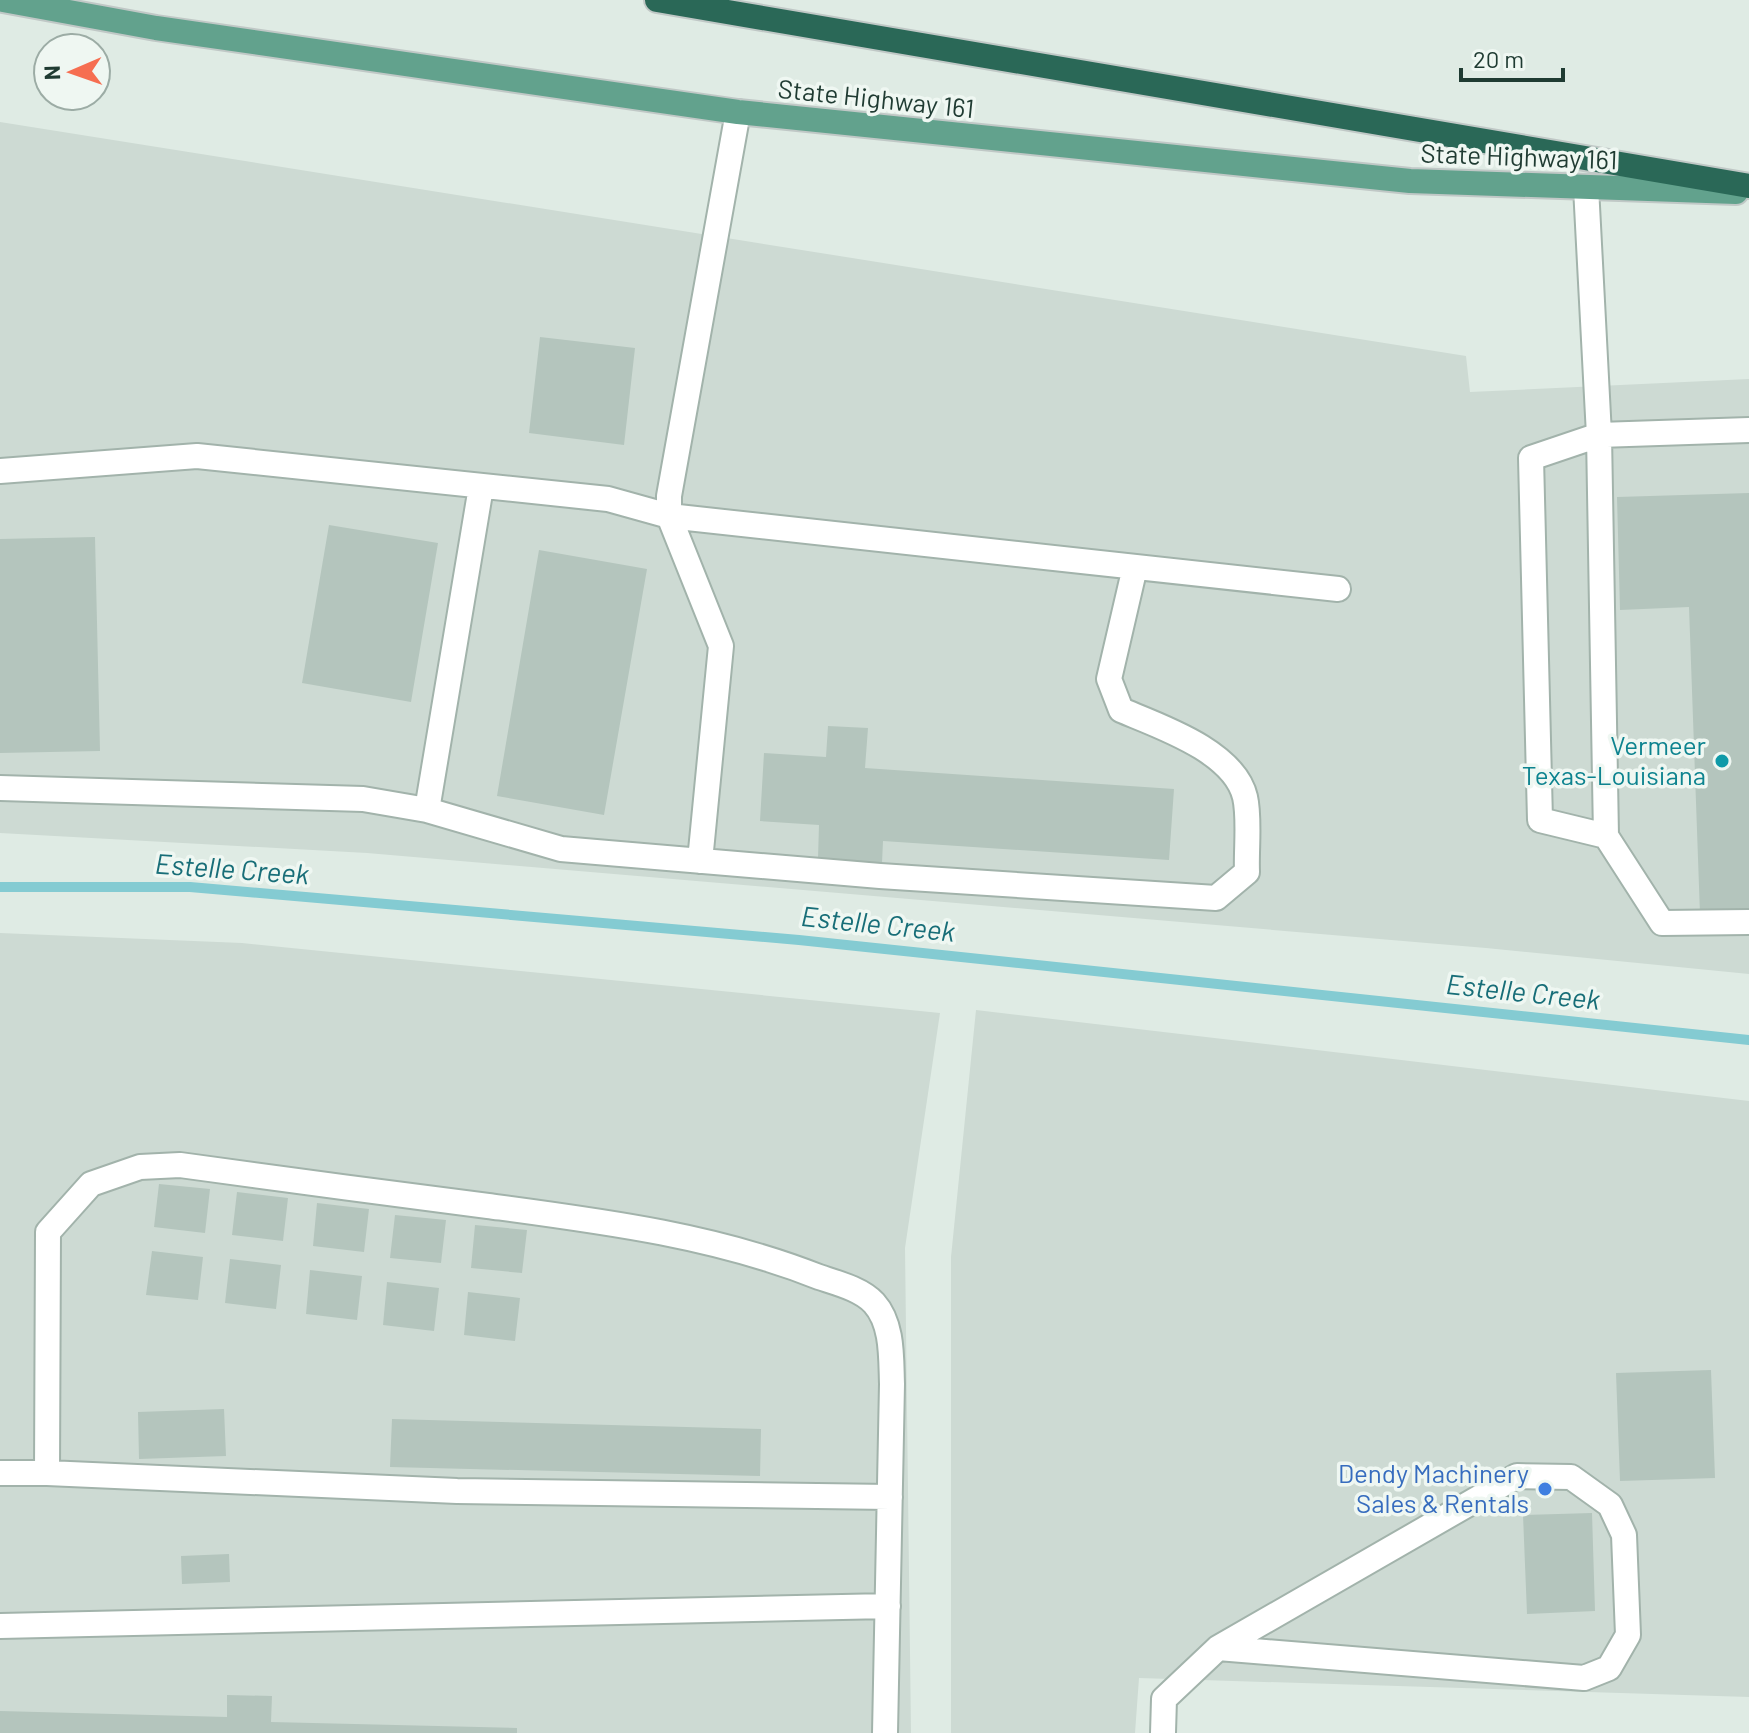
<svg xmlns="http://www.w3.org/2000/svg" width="1749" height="1733" font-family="Barlow,sans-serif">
<rect width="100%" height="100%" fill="#dfebe4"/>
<path fill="#cddad3" d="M0,122L1466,356L1470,392L1749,379V974L1486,948L367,853L0,833Z
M0,933L242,943L940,1013L905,1248L911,1733H0Z
M976,1010L1749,1101V1697L1139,1678L1135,1733H951V1257Z"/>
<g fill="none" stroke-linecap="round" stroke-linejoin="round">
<path stroke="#84cbd2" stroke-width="10" d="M0,887H190L799,940L1749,1040"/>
</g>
<path fill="#b4c5bd" d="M540,337L635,348L624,445L529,433Z
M1749,493V913L1700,914L1689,607L1620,610L1617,497Z
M329,525L438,543L411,702L302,683Z
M95,537L100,751L0,753V539Z
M539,550L647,569L604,815L497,796Z
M828,726L868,728L865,768L1174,789L1169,860L883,841L882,863L818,858L819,825L760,821L764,753L826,757Z
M159,1184L210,1189L205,1233L154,1227Z
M237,1192L288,1198L283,1241L232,1235Z
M317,1203L369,1209L364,1252L313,1246Z
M395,1215L446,1220L441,1263L390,1258Z
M475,1225L527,1230L522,1273L471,1268Z
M152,1251L203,1257L198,1300L146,1295Z
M230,1259L281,1265L276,1309L225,1303Z
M310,1270L362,1276L357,1320L306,1314Z
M387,1282L439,1288L434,1331L383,1325Z
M468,1292L520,1298L515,1341L464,1335Z
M1711,1370L1715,1478L1620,1481L1616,1373Z
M224,1409L226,1456L139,1459L138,1412Z
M392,1419L761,1429L760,1476L390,1467Z
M1592,1513L1595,1611L1527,1614L1523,1515Z
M229,1554L230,1582L182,1584L181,1556Z
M227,1695L272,1696L271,1722L517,1728V1733H0V1711L227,1717Z"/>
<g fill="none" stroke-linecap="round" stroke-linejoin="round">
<defs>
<path id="minor" d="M1586,187L1599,435L1606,836L1662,923L1749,922
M0,471L197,456L608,499L669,516V496L738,112
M0,788L363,799L427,810L561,849L880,876L1216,898L1247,872C1246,850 1250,818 1245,797C1234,751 1159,726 1121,710L1109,679L1135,567
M427,810L481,487
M1606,836L1540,820L1531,458L1599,435L1749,430
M700,861L721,646L669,516L1338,589
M0,1473H47L48,1232L91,1184L140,1167L180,1165C283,1179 385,1193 488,1206C600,1221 713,1235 819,1277C837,1283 861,1289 874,1303C893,1324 891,1358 892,1384L885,1733
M47,1473L457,1491L890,1497
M0,1626L888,1606
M1163,1733L1164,1699L1218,1648L1517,1476L1571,1477L1610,1505L1624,1535L1628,1635L1609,1668L1584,1678L1218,1648"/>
<path id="major" d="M3,0L156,28L738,112L1410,181L1736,192"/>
<path id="highway" d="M657,0L1749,186"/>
</defs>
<use href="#minor" stroke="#a2b3ab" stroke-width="28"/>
<use href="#major" stroke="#c0c8c6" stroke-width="28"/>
<use href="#highway" stroke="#c0c8c6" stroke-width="28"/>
<use href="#minor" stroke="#fff" stroke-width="24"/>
<use href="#major" stroke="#62a28d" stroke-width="24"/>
<use href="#highway" stroke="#2a6857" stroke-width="24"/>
</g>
<circle fill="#0f9aa8" stroke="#eff7f2" stroke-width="3" cx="1722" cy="761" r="8"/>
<circle fill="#3f7fe0" stroke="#eff7f2" stroke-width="3" cx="1545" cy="1489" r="8"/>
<g text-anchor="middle" stroke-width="7" stroke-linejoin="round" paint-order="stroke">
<g font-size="26" fill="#1f3b32" stroke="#eff7f2">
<text transform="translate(876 99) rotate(6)" y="9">State Highway 161</text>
<text transform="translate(1519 157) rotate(2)" y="9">State Highway 161</text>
</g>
<g font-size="26" fill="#0d838f" stroke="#eff7f2" text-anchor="end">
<text x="1706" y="755">Vermeer<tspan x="1706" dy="30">Texas-Louisiana</tspan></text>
</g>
<g font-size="26" fill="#366cbe" stroke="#eff7f2" text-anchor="end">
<text x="1529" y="1483">Dendy Machinery<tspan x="1529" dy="30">Sales &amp; Rentals</tspan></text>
</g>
<g font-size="28" font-style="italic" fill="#186e78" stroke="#eff7f2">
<text transform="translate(232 869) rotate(4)" y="10">Estelle Creek</text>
<text transform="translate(878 924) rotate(6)" y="10">Estelle Creek</text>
<text transform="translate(1523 992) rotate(6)" y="10">Estelle Creek</text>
</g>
</g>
<g transform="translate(72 72) rotate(268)"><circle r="38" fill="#eff7f2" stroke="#9caca5" stroke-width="2"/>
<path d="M0-6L14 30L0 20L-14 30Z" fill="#f66e51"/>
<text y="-12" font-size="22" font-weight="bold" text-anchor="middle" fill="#1f3b32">N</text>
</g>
<path d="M1461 68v12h102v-12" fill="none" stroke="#1f3b32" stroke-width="4"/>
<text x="1473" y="68" font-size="24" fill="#1f3b32" stroke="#eff7f2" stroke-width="6" paint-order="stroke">20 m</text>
</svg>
